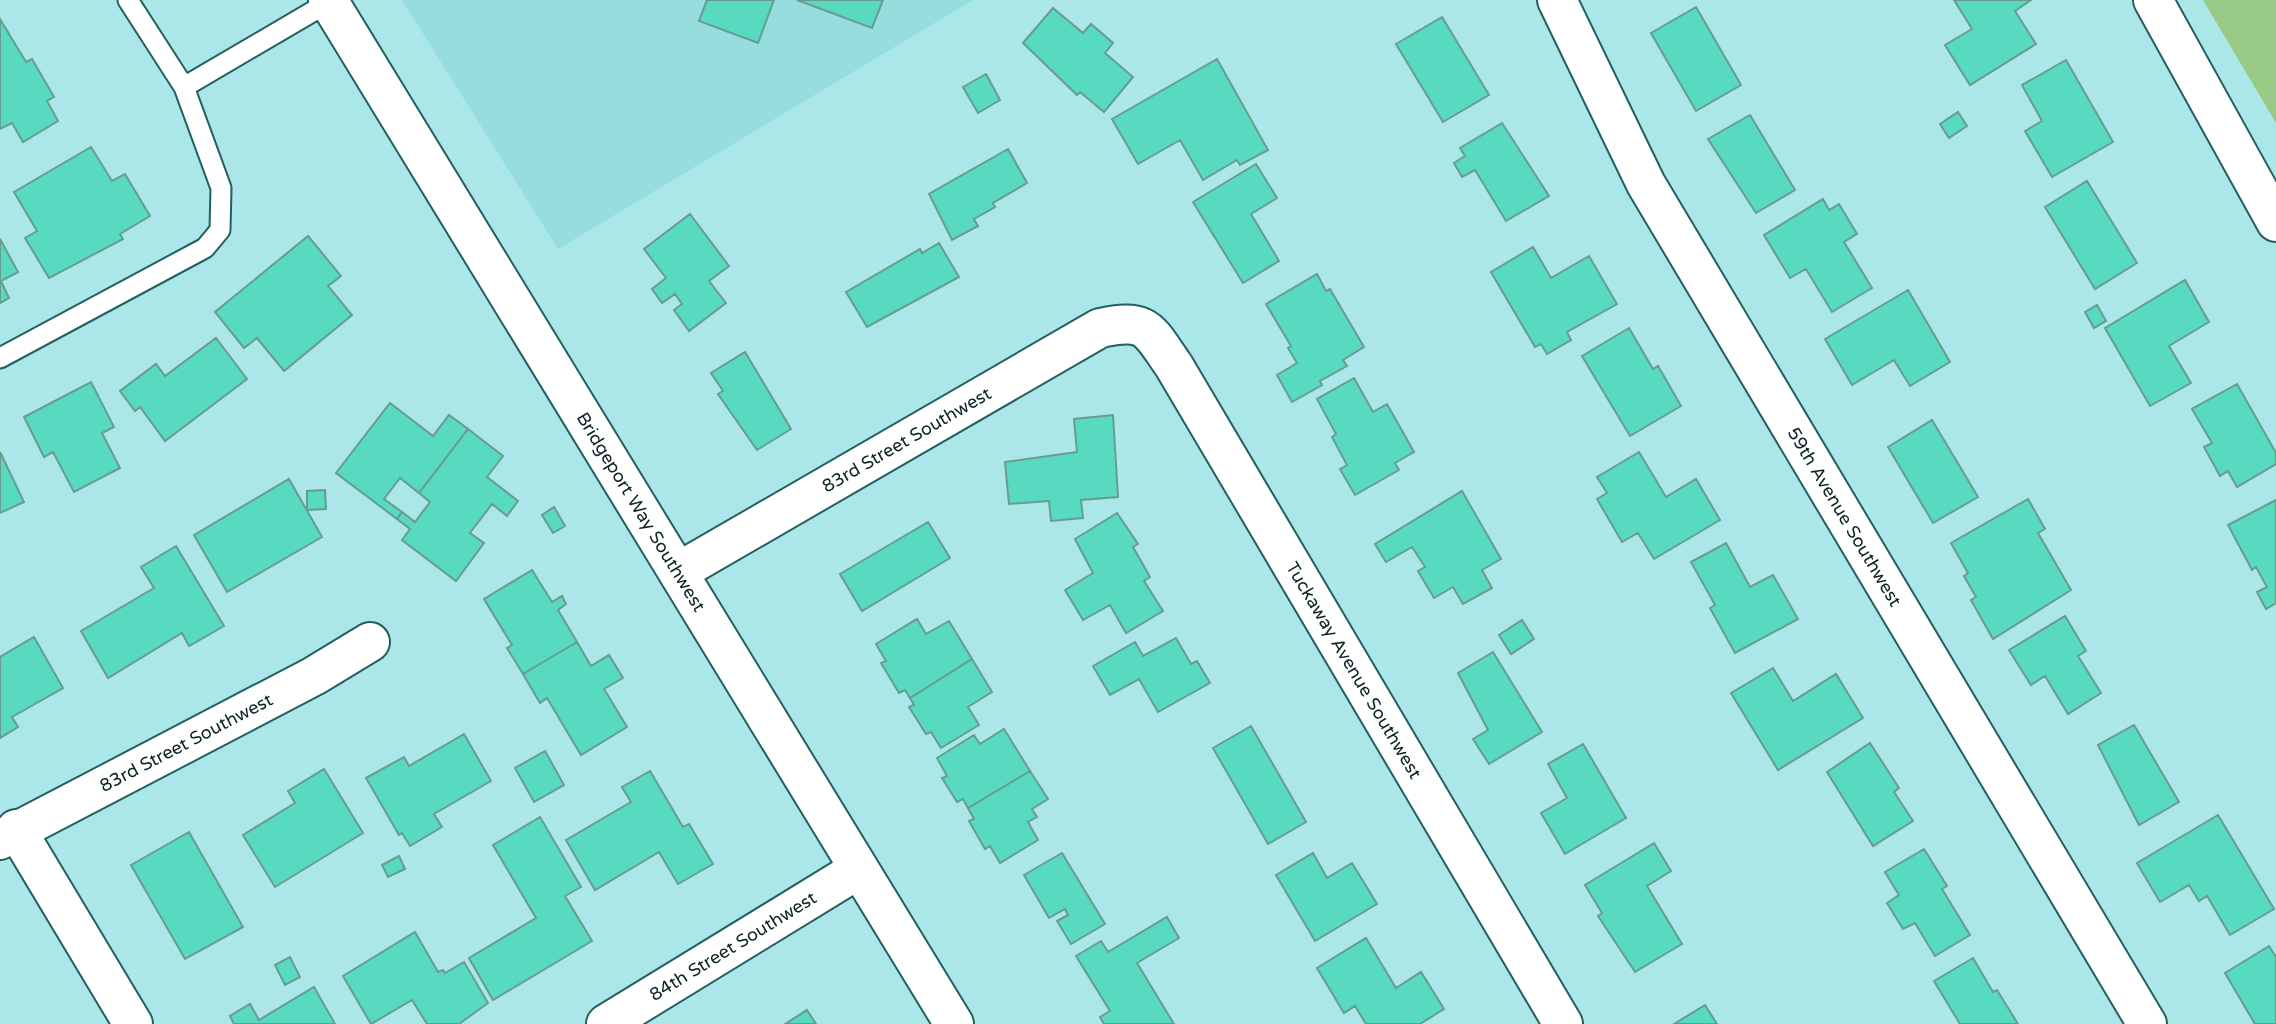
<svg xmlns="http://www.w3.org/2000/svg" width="2276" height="1024" font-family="'Varela Round',sans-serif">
<rect width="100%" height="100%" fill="#abe7e8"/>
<path fill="#97ddde" d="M402,0H973L558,249Z"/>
<path fill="#98ca86" d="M2203,0H2276V123Z"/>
<path fill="#58dac0" stroke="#679d90" stroke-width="2" d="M707,0H774L758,43L699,21Z
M797,0H883L872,28Z
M1954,0H2031L2015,11L2036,44L1970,85L1945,45L1972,29Z
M1696,7L1741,85L1696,111L1651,33Z
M1053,8L1083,33L1091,24L1113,43L1105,53L1133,77L1104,112L1080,92L1077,95L1023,43Z
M1442,17L1489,95L1443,122L1396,44Z
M0,19L26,62L32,59L54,97L47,101L58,121L23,142L12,123L0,129Z
M1217,59L1268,150L1240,165L1237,160L1203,180L1180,140L1138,164L1112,119Z
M2066,60L2113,142L2052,177L2025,131L2042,121L2022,85Z
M986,74L1000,100L978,113L963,87Z
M1958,112L1967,126L1949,138L1940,124Z
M1750,115L1795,190L1756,213L1708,139Z
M1502,123L1549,196L1506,221L1475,170L1462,177L1454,163L1465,156L1460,148Z
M91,147L112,181L125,174L150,216L120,234L123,239L49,278L25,238L37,231L14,192Z
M1008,149L1027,183L993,203L995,207L974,219L978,226L952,240L929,194Z
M1256,164L1277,198L1251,214L1279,261L1243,283L1193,202Z
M2087,181L2137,263L2095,289L2045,207Z
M1823,199L1829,210L1839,204L1857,234L1844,242L1872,288L1832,312L1806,269L1790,278L1764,235Z
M690,214L729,266L709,281L726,303L689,331L674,310L682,304L675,294L662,303L652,289L666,278L644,249Z
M308,236L341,276L328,286L352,315L284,371L257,338L244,348L215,312Z
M0,239L18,272L1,281L9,298L0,303Z
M939,243L959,277L867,327L846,292L920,249L922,253Z
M1533,247L1551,278L1589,256L1617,304L1567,332L1571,340L1547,354L1541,344L1535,347L1491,272Z
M1317,274L1326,291L1330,289L1364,347L1343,360L1347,366L1320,381L1322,385L1292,402L1277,375L1297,363L1288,348L1291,346L1266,304Z
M2185,280L2209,322L2169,346L2191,383L2150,406L2105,328Z
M1908,290L1950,362L1910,386L1894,360L1852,385L1825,339Z
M2097,305L2106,321L2094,328L2085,312Z
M1629,328L1653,369L1658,366L1681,406L1630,436L1582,356Z
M216,338L247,379L165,441L140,407L135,411L120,391L156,364L165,376Z
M745,352L791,429L757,450L718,394L723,391L711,373Z
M1354,378L1373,412L1387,404L1414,452L1395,463L1399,470L1355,495L1340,469L1347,465L1332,437L1336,434L1317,399Z
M91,382L114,427L102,433L120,468L74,492L53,452L44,457L24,417Z
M2237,384L2276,453V464L2237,487L2228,471L2220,476L2204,447L2212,443L2192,409Z
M390,403L433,436L449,415L468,429L419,493L400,478L384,499L402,512L397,519L336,473Z
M1113,415L1118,497L1081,500L1083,518L1051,521L1049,501L1009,504L1005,462L1077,452L1074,419Z
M1932,420L1978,497L1933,523L1888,447Z
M468,429L503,456L487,477L518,501L507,516L492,504L470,533L484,543L456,581L402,540L410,529L397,519L402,512L415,522L430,502L419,493Z
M0,452L24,502L0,513Z
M1639,452L1666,497L1696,479L1720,520L1654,559L1638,533L1622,542L1597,499L1607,493L1597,477Z
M289,479L322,537L227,592L194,535Z
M325,490L326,509L307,510V491Z
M1462,491L1501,559L1482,570L1492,588L1463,604L1453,587L1434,598L1418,571L1425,567L1412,547L1386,562L1375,544Z
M2028,499L2045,529L2038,533L2071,590L1993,639L1971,600L1976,597L1964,576L1968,573L1951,543Z
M2276,500V603L2266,609L2257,592L2267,587L2256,567L2252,570L2228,525Z
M554,507L565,526L553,533L542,515Z
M1117,513L1138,544L1133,547L1150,577L1144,581L1163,611L1126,633L1110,605L1083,620L1065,590L1093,573L1075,539Z
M928,522L950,558L862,611L840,574Z
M1726,543L1750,587L1773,575L1798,619L1735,653L1710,608L1715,605L1691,562Z
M176,546L224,626L189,646L182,633L108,678L81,631L154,588L141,567Z
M532,570L552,602L562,596L566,604L558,610L577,642L523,674L507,648L512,645L484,599Z
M2065,616L2086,651L2078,656L2101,693L2068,714L2045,676L2031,685L2009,650Z
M917,619L926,634L949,621L972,659L910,698L905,690L899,693L881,663L886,661L876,644Z
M1522,620L1534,639L1511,654L1499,635Z
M34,637L63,688L12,717L18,727L0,738V657Z
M1176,638L1191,664L1197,661L1210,683L1158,712L1139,679L1110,695L1093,666L1135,642L1143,656Z
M577,642L591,666L609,655L623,678L604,689L627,727L581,755L547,698L540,703L523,674Z
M1493,652L1542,732L1489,764L1473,739L1488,730L1458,673Z
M972,659L992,692L968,707L979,725L941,748L931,732L926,734L909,707L914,705L910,698Z
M1773,668L1793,701L1836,674L1863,718L1778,770L1731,693Z
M2134,725L2179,802L2139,825L2098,745Z
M1251,726L1306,822L1268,844L1213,748Z
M1004,729L1030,771L968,808L963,799L957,802L942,778L947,776L937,758L974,735L980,744Z
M464,734L491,781L434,814L442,827L410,846L402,833L399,835L366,778L404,757L409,766Z
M1870,743L1899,788L1894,792L1913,821L1873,846L1827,772Z
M1583,744L1626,818L1565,854L1541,813L1567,798L1548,764Z
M545,751L564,785L534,802L515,768Z
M324,769L363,833L275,887L243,835L295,803L288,791Z
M650,771L683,827L689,824L713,864L678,884L659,852L595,890L566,840L631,802L622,787Z
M1030,771L1048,799L1032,809L1037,817L1028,822L1038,840L1000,863L990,846L985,849L969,821L974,819L968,808Z
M2218,815L2274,909L2230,935L2207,896L2199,901L2189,885L2160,902L2137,863Z
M540,817L581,887L565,896L592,941L493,1000L469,958L536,918L493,845Z
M189,832L243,927L185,959L131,865Z
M1654,843L1671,871L1647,886L1682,944L1635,972L1598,916L1602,913L1585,885Z
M1924,849L1947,886L1942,889L1970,935L1935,956L1915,923L1903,929L1887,903L1899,895L1885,872Z
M1062,853L1105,924L1071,944L1057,921L1068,915L1065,909L1049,918L1024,875Z
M1313,853L1327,878L1352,863L1377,904L1315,941L1276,875Z
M399,856L405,869L388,877L382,865Z
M1167,917L1179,938L1137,963L1174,1024H1104L1100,1017L1110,1011L1076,956L1101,941L1108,952Z
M415,932L438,972L443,970L445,973L464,962L488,1003L459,1024H427L412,1000L371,1024L343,976Z
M1366,938L1396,988L1421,972L1444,1009L1420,1024H1366L1355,1006L1344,1013L1317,968Z
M2269,946L2276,957V1024H2255L2225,973Z
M290,957L300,977L285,985L275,965Z
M1973,958L1993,992L1997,990L2018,1024H1960L1934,981Z
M314,987L335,1024H234L230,1016L250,1004L259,1020Z
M1705,1005L1717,1024H1674Z
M807,1010L816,1024H785Z"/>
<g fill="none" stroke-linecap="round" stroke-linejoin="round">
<defs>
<path id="lane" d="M128,0L184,87
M0,358L205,248L220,230L221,188L184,87L329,2"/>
<g id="street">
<path id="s1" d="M1557,0L1646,184L2147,1024"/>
<path d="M2153,0L2276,222"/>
<path id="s2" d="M678,572L1100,328C1148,318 1148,329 1174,366L1563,1024"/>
<path d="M16,829L133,1024"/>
<path id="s3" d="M0,840L314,676L370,642"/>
<path id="s4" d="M606,1024L859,869"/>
</g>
<g id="primary">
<path id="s5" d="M328,0L954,1024"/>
</g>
</defs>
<use href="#lane" stroke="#245f61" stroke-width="23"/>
<use href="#street" stroke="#245f61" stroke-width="42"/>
<use href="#primary" stroke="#245f61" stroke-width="42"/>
<use href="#lane" stroke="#fff" stroke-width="19"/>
<use href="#street" stroke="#fff" stroke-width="38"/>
<use href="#primary" stroke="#fff" stroke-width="38"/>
</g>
<g text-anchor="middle" stroke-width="7" stroke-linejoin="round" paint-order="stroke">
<g font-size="18" fill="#0c2425" stroke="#eff">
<text dy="6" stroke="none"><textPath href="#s2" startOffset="264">83rd Street Southwest</textPath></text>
<text dy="6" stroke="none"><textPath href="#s5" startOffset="600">Bridgeport Way Southwest</textPath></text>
<text dy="6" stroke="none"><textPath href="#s1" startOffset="592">59th Avenue Southwest</textPath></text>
<text dy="6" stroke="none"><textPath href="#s2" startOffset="934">Tuckaway Avenue Southwest</textPath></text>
<text dy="6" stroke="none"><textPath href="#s3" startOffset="210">83rd Street Southwest</textPath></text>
<text dy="6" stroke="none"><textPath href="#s4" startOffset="149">84th Street Southwest</textPath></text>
</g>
</g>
</svg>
